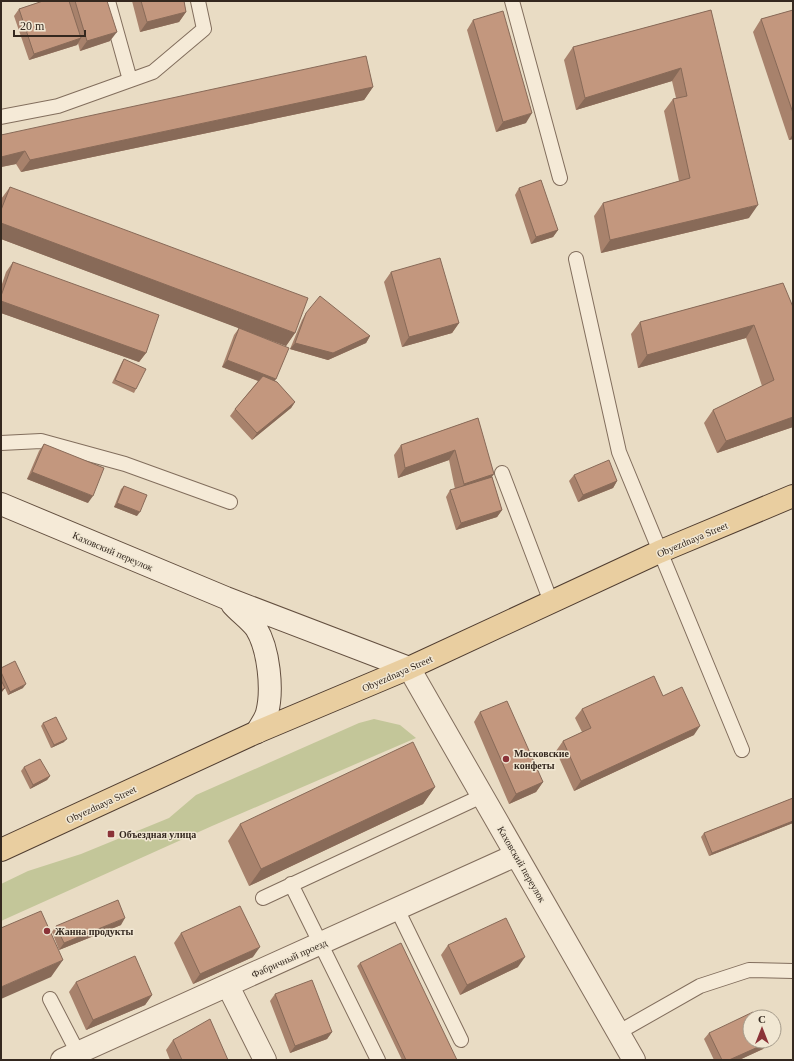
<svg xmlns="http://www.w3.org/2000/svg" width="794" height="1061" font-family="Georgia,serif">
<rect width="100%" height="100%" fill="#e9dcc4"/>
<path fill="#c3c699" d="M374,719L400,725L416,738L212,826L1,921V884L28,871L81,854L169,818L196,795L359,723Z"/>
<g fill="none" stroke-linecap="round" stroke-linejoin="round">
<defs>
<path id="service" d="M108,1L130,80
M512,1L560,178
M1,117L58,106L153,72L204,29L198,1
M576,259L619,452L742,750
M1,443L41,441L125,464L230,502
M502,473L551,602
M291,884L378,1060
M263,898L482,796
M397,909L461,1040
M50,999L78,1053
M619,1032L700,986L749,970L793,971"/>
<path id="minor" d="M409,668L634,1060
M228,986L265,1060
M62,1060L516,855"/>
<path id="secondary" d="M1,504L226,598L409,668
M232,604C239,612 250,620 256,628C269,649 273,690 267,713C265,720 260,726 257,732"/>
<path id="primary" d="M1,850L257,732L409,668L659,552L793,496"/>
</defs>
<use href="#service" stroke="#826e5d" stroke-width="16"/>
<use href="#minor" stroke="#826e5d" stroke-width="24"/>
<use href="#secondary" stroke="#645040" stroke-width="24"/>
<use href="#primary" stroke="#503d30" stroke-width="24"/>
<use href="#service" stroke="#f5ead7" stroke-width="14"/>
<use href="#minor" stroke="#f5ead7" stroke-width="22"/>
<use href="#secondary" stroke="#f5ead7" stroke-width="22"/>
<use href="#primary" stroke="#e9cea0" stroke-width="22"/>
</g>
<path fill="#a8826c" d="M43,1H107L110,41L80,51L78,43L77,45L29,60L14,16L19,9Z
M132,1H184L186,12L179,22L140,32Z
M711,10L749,218L601,253L594,216L603,203L679,181L664,111L673,99L676,98L672,81L576,110L564,60L573,47Z
M793,10V139L789,140L753,32L761,19Z
M473,20L526,123L496,132L467,30Z
M373,87L364,100L21,172L16,164L1,167V135Z
M10,187L295,333L286,346L240,329L275,381L295,402L291,408L252,440L230,416L235,409L258,381L222,367L234,335L239,328L1,239V199Z
M519,188L558,230L553,237L531,244L515,195Z
M13,262L146,353L139,362L1,313V287L6,272Z
M391,272L459,323L452,333L402,347L384,282Z
M783,283L793,427L717,453L704,423L713,410L762,386L746,338L638,368L631,334L640,322Z
M306,313L370,336L366,343L328,360L290,349L302,320Z
M124,359L136,389L134,393L112,383L122,362Z
M478,418L492,477L502,510L497,517L456,530L446,497L450,490L455,489L449,460L398,478L394,455L401,445Z
M44,444L88,503L27,479L39,451Z
M574,475L617,481L613,488L578,502L569,481Z
M124,486L137,516L114,507L121,489Z
M1,668L23,688L8,695L5,688L1,693Z
M663,696L694,735L574,791L556,751L563,741L582,732L575,718L582,709Z
M480,712L543,782L536,792L509,804L474,722Z
M43,723L64,742L51,748L41,726Z
M24,767L50,776L47,780L30,789L21,771Z
M435,787L423,804L249,886L228,841L240,824Z
M793,798V823L709,856L701,837L704,833Z
M121,925L59,950L52,932L56,926Z
M181,933L253,957L193,984L174,943Z
M448,945L518,967L460,995L441,955Z
M360,963L457,1060H402L357,966Z
M76,982L152,995L145,1005L86,1030L69,992Z
M275,994L332,1032L327,1039L290,1053L270,1001Z
M709,1033L767,1043L763,1049L739,1060H714L704,1039Z
M173,1040L228,1060H170L166,1050Z"/>
<path fill="#886a58" d="M186,12L179,22L140,32L147,22Z
M117,32L110,41L80,51L87,41Z
M81,38L77,45L29,60L34,54Z
M681,68L672,81L576,110L585,98Z
M373,87L364,100L21,172L30,160Z
M532,113L526,123L496,132L503,122Z
M793,134V139L789,140Z
M25,151L16,164L1,167V157Z
M758,205L749,218L601,253L610,240Z
M1,223L295,333L286,346L1,239Z
M558,230L553,237L531,244L536,237Z
M1,301L146,353L139,362L1,313Z
M459,323L452,333L402,347L409,337Z
M754,325L746,338L638,368L647,355Z
M370,336L366,343L328,360L290,349L295,343Z
M227,360L276,379L272,386L222,367Z
M295,402L291,408L252,440L257,433Z
M793,417V427L717,453L726,441Z
M455,450L449,460L398,478L405,468Z
M32,472L93,496L88,503L27,479Z
M494,474L487,484L457,494L464,484Z
M617,481L613,488L578,502L583,495Z
M117,503L140,512L137,516L114,507Z
M502,510L497,517L456,530L461,523Z
M26,684L23,688L8,695L10,692Z
M5,688L1,693V690Z
M700,726L694,735L574,791L581,781Z
M67,739L64,742L51,748L54,745Z
M50,776L47,780L30,789L33,785Z
M543,782L536,792L509,804L516,794Z
M435,787L423,804L249,886L261,869Z
M793,821V823L709,856L712,853Z
M125,918L121,925L59,950L64,943Z
M260,947L253,957L193,984L200,974Z
M525,957L518,967L460,995L467,985Z
M63,960L51,977L1,999V987Z
M152,995L145,1005L86,1030L93,1020Z
M332,1032L327,1039L290,1053L295,1046Z
M767,1043L763,1049L739,1060H729Z"/>
<path fill="#c3977e" stroke="#886a58" d="M43,1H69L81,38L34,54L19,9Z
M75,1H107L117,32L87,41Z
M141,1H184L186,12L147,22Z
M711,10L758,205L610,240L603,203L690,178L673,99L687,96L681,68L585,98L573,47Z
M793,10V113L761,19Z
M503,11L532,113L503,122L473,20Z
M366,56L373,87L30,160L25,151L1,157V135Z
M541,180L558,230L536,237L519,188Z
M10,187L308,298L295,333L1,223V210Z
M440,258L459,323L409,337L391,272Z
M13,262L159,315L146,353L1,301V296Z
M783,283L793,307V417L726,441L713,410L774,380L754,325L647,355L640,322Z
M320,296L370,336L333,353L295,343L306,313Z
M239,328L289,348L276,379L227,360Z
M124,359L146,369L136,389L115,380Z
M263,376L277,382L295,402L257,433L235,409Z
M478,418L494,474L464,484L455,450L405,468L401,445Z
M44,444L104,468L93,496L32,472Z
M609,460L617,481L583,495L574,475Z
M492,477L502,510L461,523L450,490Z
M124,486L147,495L140,512L117,503Z
M15,661L26,684L10,692L1,672V668Z
M654,676L663,696L682,687L700,726L581,781L563,741L591,728L582,709Z
M1,680L5,688L1,690Z
M507,701L543,782L516,794L480,712Z
M56,717L67,739L54,745L43,723Z
M413,742L435,787L261,869L240,824Z
M40,759L50,776L33,785L24,767Z
M793,798V821L712,853L704,833Z
M118,900L125,918L64,943L56,926Z
M240,906L260,947L200,974L181,933Z
M41,911L63,960L1,987V928Z
M506,918L525,957L467,985L448,945Z
M401,943L457,1060H406L360,963Z
M135,956L152,995L93,1020L76,982Z
M312,980L332,1032L295,1046L275,994Z
M753,1012L756,1017H750V1041H767V1043L729,1060H722L709,1033Z
M210,1019L228,1060H182L173,1040Z"/>
<g fill="#8b3338" stroke="#f1e7d3" stroke-width="1.5">
<circle cx="506" cy="759" r="4"/>
<rect x="107" y="830" width="8" height="8" rx="2"/>
<circle cx="47" cy="931" r="4"/>
</g>
<g text-anchor="middle" stroke-width="3" stroke-linejoin="round" paint-order="stroke">
<g font-size="10" fill="#34281f" stroke="#f1e7d3">
<text transform="translate(692 539) rotate(-23)" y="4">Obyezdnaya Street</text>
<text transform="translate(113 551) rotate(23)" y="4">Каховский переулок</text>
<text transform="translate(397 673) rotate(-24)" y="4">Obyezdnaya Street</text>
<text transform="translate(101 804) rotate(-25)" y="4">Obyezdnaya Street</text>
<text transform="translate(522 864) rotate(60)" y="4">Каховский переулок</text>
<text transform="translate(289 958) rotate(-24)" y="4">Фабричный проезд</text>
</g>
<g font-size="10" font-weight="bold" fill="#34281f" stroke="#f1e7d3" text-anchor="start">
<text x="514" y="757">Московские<tspan x="514" dy="12">конфеты</tspan></text>
<text x="119" y="838">Объездная улица</text>
<text x="55" y="935">Жанна продукты</text>
</g>
</g>
<rect width="794" height="1061" fill="none" stroke="#34281f" stroke-width="4"/>
<g transform="translate(762 1029)"><circle r="19" fill="#f1e7d3" stroke="#a59b8b"/>
<path d="M0-3L7 15L0 10L-7 15Z" fill="#8b3338"/>
<text y="-6" font-size="11" font-weight="bold" text-anchor="middle" fill="#34281f">С</text>
</g>
<path d="M14 30v6h71v-6" fill="none" stroke="#34281f" stroke-width="2"/>
<text x="20" y="30" font-size="12" fill="#34281f" stroke="#f1e7d3" stroke-width="3" paint-order="stroke">20 m</text>
</svg>
